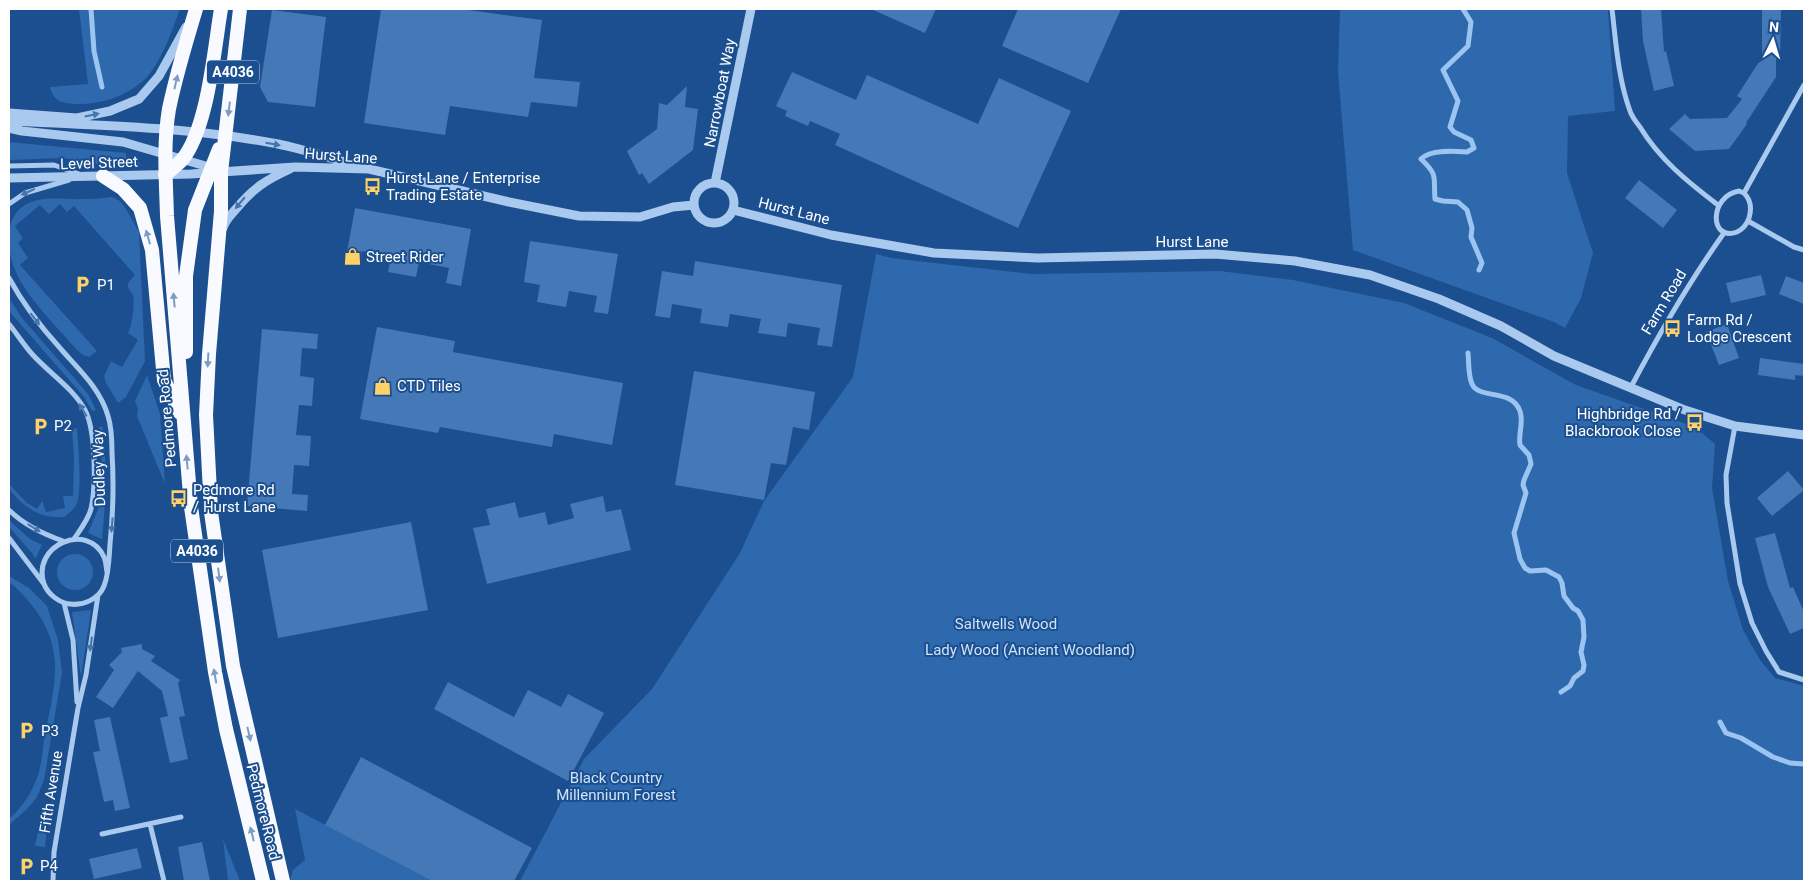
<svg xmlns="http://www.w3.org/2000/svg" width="1813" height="890" font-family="Roboto,sans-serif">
<rect width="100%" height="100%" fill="#1b4f8f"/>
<path fill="#2e69ad" d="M79,9H180C172,31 161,64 143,81C125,97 99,105 75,104C62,103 53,101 50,87L88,84Z
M1340,9H1608L1615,111L1568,116L1567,173L1593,253L1581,298L1565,328L1554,322L1353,250L1338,72Z
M9,142L126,153V156L141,164L103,165L63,158L9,160Z
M112,197L120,201L126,209L139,232L145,361L126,397L118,403L106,383L104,376L111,361L122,367L138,340L128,333C132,326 135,303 133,295C132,293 129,289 128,288V283L135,275L74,206L67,212L60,204L49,214L40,205L15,226L23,238L18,243L28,258L20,265L97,351L89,357L83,355L77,350C58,328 36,307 21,282C8,261 0,220 25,205C42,195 67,200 85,199C94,199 103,198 112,197Z
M876,254L891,258L1032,274L1220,271L1293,280L1404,303L1492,338L1576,385L1695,427L1715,444L1712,488L1728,581L1743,630L1760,660L1775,678L1804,686V881H520L584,759L652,689L740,553L764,501L853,377Z
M9,298L22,318L88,394L96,410L92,411L84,397L9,311Z
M147,375L160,414L165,484L137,416L138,409L135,401Z
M99,427H103C107,465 106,501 102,539L88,533L99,507L102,465Z
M77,428C78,445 82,488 77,503C75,509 69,513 64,517C39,519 24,507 9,489V484L27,503L37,509L42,501L46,512L65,508L63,496H73L74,457L72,430Z
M9,520L30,539L42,545L35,559L33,554L9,527Z
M57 572a18 18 0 1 1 36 0a18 18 0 1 1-36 0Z
M9,576L29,588L47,606L58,640L62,673L44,780L37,797L27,809L9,825V819C20,809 28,799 34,785C41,772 42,755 44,740C48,718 54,695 55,672C56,661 53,648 50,637C43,617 26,595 9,582Z
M91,610L81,677L72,612Z
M54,797L47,825L45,847L35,846L39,827Z
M295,809L432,881H290L293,870L305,860Z
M223,839L240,881H228Z"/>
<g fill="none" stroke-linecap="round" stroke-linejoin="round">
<path stroke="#9cc4f0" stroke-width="5" d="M91,9L94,51L102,87
M1463,9L1471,22L1468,46L1443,70L1458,101L1450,127L1454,132L1471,140L1474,148L1467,152C1455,151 1430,149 1421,159C1439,176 1433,177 1435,199L1443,201L1458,202L1467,210L1472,228L1471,237L1482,263L1479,270
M1468,353C1469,362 1468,375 1472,384C1479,400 1512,388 1520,411C1524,422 1518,434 1520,445L1529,455L1531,464L1524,480L1523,485L1526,493L1514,533L1520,559L1525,568L1530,571L1546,570L1559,577L1562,583L1564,596L1573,608L1578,611L1583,620L1584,637L1581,652L1584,665L1583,671L1574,678L1570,686L1561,692
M1720,722L1726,733L1741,738L1773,757L1790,763L1804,764"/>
</g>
<path fill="#4478b7" d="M381,9H461L542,20L534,78L580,82L577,107L531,102L528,117L450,106L445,135L364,123Z
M871,9H936L925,33Z
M1018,9H1121L1088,83L1002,46Z
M1641,9H1661L1664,52L1666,51L1674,86L1654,91L1643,41Z
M1762,9H1781L1780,58H1776V77L1746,123L1747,124L1729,149L1695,151L1669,129L1685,114L1690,119L1727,118L1742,99L1737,96L1762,57Z
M272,10L326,17L315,107L268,102L260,87Z
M792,72L856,100L867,75L978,124L999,78L1071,111L1018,228L835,145L840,134L810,121L808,126L785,116L787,111L776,106Z
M687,86L685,107L698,109L693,150L649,184L642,173L639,175L627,151L657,129L659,103L667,105Z
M1639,180L1677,210L1663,228L1625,198Z
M355,208L471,229L461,286L446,283L449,268L419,262L416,277L388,272L391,256L362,251L360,266L345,263Z
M530,241L618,254L608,314L594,312L597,296L569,291L566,307L537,302L540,285L524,282Z
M695,261L842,285L832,347L817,345L820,328L788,323L786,337L758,333L761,319L730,314L728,327L700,323L702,309L672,304L670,318L655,316L662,271L693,276Z
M1761,275L1766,295L1731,303L1726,283Z
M1786,276L1804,283V304L1779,294Z
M1727,324L1739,358L1719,365L1706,332Z
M377,327L455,341L453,352L623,383L612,445L554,434L552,447L440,427L438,433L360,419Z
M262,329L318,334L317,349L302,348L300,376L314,378L312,406L299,405L296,435L311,436L309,466L294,465L292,494L308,495L307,511L247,506Z
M1760,358L1804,364V376L1795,375V380L1758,375Z
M694,371L815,392L809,430L793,427L786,465L771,463L764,500L675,485Z
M1788,471L1804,490L1772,516L1757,498Z
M603,496L606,512L621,509L631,550L487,584L473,528L490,525L486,509L515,502L519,518L545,512L548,525L574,518L570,504Z
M411,522L428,610L278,638L262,550Z
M1775,533L1790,588L1793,587L1804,612V628L1790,634L1768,587L1755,538Z
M142,644V649L155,656L151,661L180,680L178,683L185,716L179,717L188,759L170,763L160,718L168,716L162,691L138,671L113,708L96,697L114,670L109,665L122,652L121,648Z
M448,682L514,717L528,690L561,707L568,694L604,713L568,781L434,709Z
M110,717L130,808L115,811L113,800L104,802L93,752L100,751L94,720Z
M361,757L532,848L514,881H432L325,825Z
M202,842L210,881H184L178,847Z
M137,848L142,868L94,879L89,859Z"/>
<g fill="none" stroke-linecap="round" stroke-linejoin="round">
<path stroke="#a9c9ee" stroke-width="5" d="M1612,9C1616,43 1618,78 1630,111C1632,117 1636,122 1640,127C1660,160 1688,182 1718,205
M9,166L54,165L79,174
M1739,191L1744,193C1751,200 1752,208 1749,218C1747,224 1743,229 1737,232C1709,242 1709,196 1739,191Z
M1744,193L1804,85
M9,204L25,193L69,180
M1748,221L1794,247L1804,250
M9,278C23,304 40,326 60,348C78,369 100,388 108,416C112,428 112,441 112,453C114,484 113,514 110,544C109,558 109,573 104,586C99,599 83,606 70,604C59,603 48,594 44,584C31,545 88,521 104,557C106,561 106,567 107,572
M9,324C17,334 24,345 32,354C49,373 73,388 85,410C96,431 96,487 91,509C88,520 80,530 74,539
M1631,387C1659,334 1689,282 1724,233
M1735,426L1726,475L1727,503L1740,584L1752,623L1766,651L1779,672L1804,680
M9,510C24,525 43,534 63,541
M9,538L44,584
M64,603L73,640L77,702
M150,824L164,881
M102,834L181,817
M53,881L54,852L78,708L86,675L98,595"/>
<path stroke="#a9c9ee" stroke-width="9" d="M9,113L77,118L110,111L139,99L159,76L186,27
M9,121C98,125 189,127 278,144C303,149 329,158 355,165
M9,128L22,131L123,142L216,169
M9,178L191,174L295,167L369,169L509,202L579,216L640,217L673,207L694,205
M694 203a20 20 0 1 1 40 0a20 20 0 1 1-40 0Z
M715,183L751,9
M733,210L831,235L934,253L1038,258L1215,254L1295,261L1370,275L1439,299L1501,326L1554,356L1682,409L1735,426L1804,435
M223,228C225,220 231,215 236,209C253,188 266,180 290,169"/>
<path stroke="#f8faff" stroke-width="14" d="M196,9C186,42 176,75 169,109C163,144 166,181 167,216L191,507L215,672L226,729L263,881
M240,9L221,172V211L209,354L206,415L211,512L233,666L283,881
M165,175C171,170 177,165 182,160C208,128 214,50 221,9
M103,176L123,189L140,208L152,250L164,380L180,413
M186,352V276L195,210L219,149"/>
</g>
<defs><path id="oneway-solid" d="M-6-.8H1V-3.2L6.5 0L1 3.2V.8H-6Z" transform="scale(1.25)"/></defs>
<g fill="#7e9cc1">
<use href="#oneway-solid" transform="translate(176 82) rotate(-77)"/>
<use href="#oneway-solid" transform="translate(229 109) rotate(97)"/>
<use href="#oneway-solid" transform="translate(148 237) rotate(-106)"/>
<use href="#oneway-solid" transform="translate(174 300) rotate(-95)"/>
<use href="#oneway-solid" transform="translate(208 360) rotate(93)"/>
<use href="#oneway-solid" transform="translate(187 462) rotate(-95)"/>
<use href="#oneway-solid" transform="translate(219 575) rotate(83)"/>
<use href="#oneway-solid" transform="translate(215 676) rotate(-100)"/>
<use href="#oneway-solid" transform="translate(249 734) rotate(77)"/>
<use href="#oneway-solid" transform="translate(252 834) rotate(-104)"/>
</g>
<g fill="#4674ac">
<use href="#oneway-solid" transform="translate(92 115) rotate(-12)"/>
<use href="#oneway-solid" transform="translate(273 144) rotate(10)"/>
<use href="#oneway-solid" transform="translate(28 192) rotate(156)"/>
<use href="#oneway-solid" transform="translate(240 203) rotate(130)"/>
<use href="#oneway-solid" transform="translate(35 319) rotate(52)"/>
<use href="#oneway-solid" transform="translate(83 410) rotate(-120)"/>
<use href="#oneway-solid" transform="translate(112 525) rotate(95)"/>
<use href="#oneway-solid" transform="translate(34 528) rotate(32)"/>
<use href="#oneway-solid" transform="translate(91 644) rotate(98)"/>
</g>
<defs>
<symbol id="bus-bare" viewBox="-9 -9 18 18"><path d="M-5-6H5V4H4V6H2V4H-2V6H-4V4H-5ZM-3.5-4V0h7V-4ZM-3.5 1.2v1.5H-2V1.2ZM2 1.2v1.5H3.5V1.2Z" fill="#ffd166" stroke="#1b4f8f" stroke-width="2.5" paint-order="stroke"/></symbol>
<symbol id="shop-bare" viewBox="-9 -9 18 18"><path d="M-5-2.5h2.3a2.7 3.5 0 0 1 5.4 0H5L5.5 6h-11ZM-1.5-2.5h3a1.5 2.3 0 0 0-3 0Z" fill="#ffd166" stroke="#1b4f8f" stroke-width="2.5" paint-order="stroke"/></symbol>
<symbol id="parking-bare" viewBox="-9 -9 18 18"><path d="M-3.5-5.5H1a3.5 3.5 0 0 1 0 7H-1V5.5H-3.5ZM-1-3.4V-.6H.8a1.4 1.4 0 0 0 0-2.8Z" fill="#ffd166" stroke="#1b4f8f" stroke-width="2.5" paint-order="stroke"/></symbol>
</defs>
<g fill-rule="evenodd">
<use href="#bus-bare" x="360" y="174" width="25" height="25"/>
<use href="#shop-bare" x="340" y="244" width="25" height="25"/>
<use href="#parking-bare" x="70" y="272" width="25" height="25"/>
<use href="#bus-bare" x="1660" y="316" width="25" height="25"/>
<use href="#shop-bare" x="370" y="374" width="25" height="25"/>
<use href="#bus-bare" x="1682" y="410" width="25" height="25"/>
<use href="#parking-bare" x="28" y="414" width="25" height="25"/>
<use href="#bus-bare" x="166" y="486" width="25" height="25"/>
<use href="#parking-bare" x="14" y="718" width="25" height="25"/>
<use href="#parking-bare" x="14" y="854" width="25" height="25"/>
</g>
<g text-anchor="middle" stroke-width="4" stroke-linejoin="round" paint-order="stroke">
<g fill="#1b4f8f" stroke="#bbcadd" stroke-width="1">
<rect x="207" y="60.5" width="52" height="23" rx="4"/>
<rect x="171" y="539.5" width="52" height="23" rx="4"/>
</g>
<g font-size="14" font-weight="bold" fill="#fff">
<text x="233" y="77">A4036</text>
<text x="197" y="556">A4036</text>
</g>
<g font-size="15" fill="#fff" stroke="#1b4f8f">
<text transform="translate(720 93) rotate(-79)" y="5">Narrowboat Way</text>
<text transform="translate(341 156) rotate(4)" y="5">Hurst Lane</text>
<text transform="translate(99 163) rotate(-2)" y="5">Level Street</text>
<text transform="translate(794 211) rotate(14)" y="5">Hurst Lane</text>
<text x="1192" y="247">Hurst Lane</text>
<text transform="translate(1664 302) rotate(-59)" y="5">Farm Road</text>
<text transform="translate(167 418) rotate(-95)" y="5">Pedmore Road</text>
<text transform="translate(99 468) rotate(-92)" y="5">Dudley Way</text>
<text transform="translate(51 792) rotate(-81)" y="5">Fifth Avenue</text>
<text transform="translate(263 812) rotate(76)" y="5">Pedmore Road</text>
</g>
<g font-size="15" fill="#fff" stroke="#1b4f8f" text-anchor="start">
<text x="386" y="183">Hurst Lane / Enterprise<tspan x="386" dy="17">Trading Estate</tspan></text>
<text x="366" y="262">Street Rider</text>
<text x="97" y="290">P1</text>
<text x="1687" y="325">Farm Rd /<tspan x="1687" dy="17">Lodge Crescent</tspan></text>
<text x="397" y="391">CTD Tiles</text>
<text x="1681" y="419" text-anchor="end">Highbridge Rd /<tspan x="1681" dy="17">Blackbrook Close</tspan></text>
<text x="54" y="431">P2</text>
<text x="193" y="495">Pedmore Rd<tspan x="193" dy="17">/ Hurst Lane</tspan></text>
<text x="41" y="736">P3</text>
<text x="40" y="871">P4</text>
</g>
<g font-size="15" fill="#cfe3fa" stroke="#1b4f8f">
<text x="1006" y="629">Saltwells Wood</text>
<text x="1030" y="655">Lady Wood (Ancient Woodland)</text>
<text x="616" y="783">Black Country<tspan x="616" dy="17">Millennium Forest</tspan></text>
</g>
</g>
<rect width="1813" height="890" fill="none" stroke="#ffffff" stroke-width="20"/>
<g transform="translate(1773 40) rotate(5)" stroke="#1b4f8f" stroke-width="4" paint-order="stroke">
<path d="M0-4L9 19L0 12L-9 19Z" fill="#ffffff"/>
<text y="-8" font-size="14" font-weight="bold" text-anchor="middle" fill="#ffffff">N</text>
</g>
</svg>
